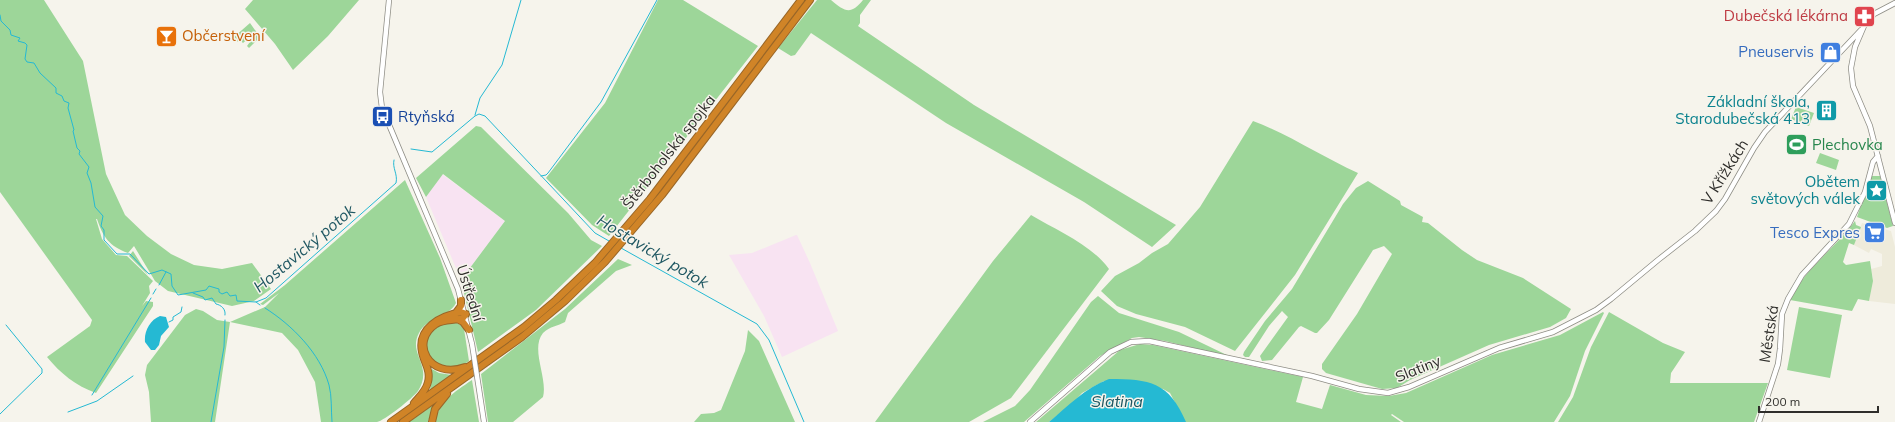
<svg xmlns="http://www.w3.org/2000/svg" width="1895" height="422" font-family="Mulish,sans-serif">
<rect width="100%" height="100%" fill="#f6f4ec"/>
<path fill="#eeebdb" d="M1862,223L1891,231L1895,247V304L1869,301L1873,278L1871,269L1882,266V254L1871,249L1869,253L1854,245Z"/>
<path fill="#f8e3f2" d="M442,174L505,221L461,280L426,197Z
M796,235H797L810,263L838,331L782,357L764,316L729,255L752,253Z"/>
<path fill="#9dd699" d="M0,0H44L83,61L106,174L125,215L147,236L171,254L194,265L222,269L252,263L271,289L254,301L232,306L168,291L155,281L134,246L128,253C109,246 103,237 97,219H96L102,239L116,255L127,256L153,281L149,286L150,293L142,306L146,301L153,302V306L96,393C76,386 60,373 47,357L90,326L92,320L0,192Z
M253,0H359L328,36L293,70L275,44L245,9Z
M658,0H683L758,46L609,236L592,225L546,178L605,103Z
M804,0H807L773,45L771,44Z
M817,0H831C845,12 851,15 863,0H871L860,15V23L858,26L974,105L1176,225L1152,247L1084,202L946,123L811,33L795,55L791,56L778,48Z
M250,23L260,37L249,48L247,46L252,39L250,37L243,43L240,40L238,42L234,37Z
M768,48L770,49L670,180L621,242L619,241L658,193Z
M1796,107L1814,113L1809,126L1791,119Z
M1253,121C1290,135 1322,157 1358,173L1295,275L1235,351L1185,327L1136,314L1117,306L1101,291L1115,276L1139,263L1152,253L1168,244L1200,207Z
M476,126L481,127L568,213L591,240L602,246L536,310L478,352L461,280L505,221L443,174L426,197L416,178Z
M1820,153L1839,160L1836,170L1816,163Z
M1871,176H1880L1893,226L1887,228L1857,217Z
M405,180L440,258L456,303C448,318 427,317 419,333C411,348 421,357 423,371C424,378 422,385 418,391C413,398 384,421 377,422C359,422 339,422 321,422L315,382L298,350L282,333L230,322L215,422H151L149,392L145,375L147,365L185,315L196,309L203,311L217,320L230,322L265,307L279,293L263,305L260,304L285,285Z
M1368,181L1400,201L1401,205L1423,217L1422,222L1428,223L1462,250L1477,260L1523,278L1571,309L1566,318L1550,327L1489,345L1410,380L1397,388L1382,389L1326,373L1322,369V364L1357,314L1392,254L1384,246L1373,250L1329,320L1317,333H1315L1301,326L1299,327L1272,360L1262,361L1260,356L1288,317L1282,311L1269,326L1249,357H1245L1243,355L1244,352L1265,321L1292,289L1343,204L1356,188Z
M1031,215C1056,230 1092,245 1109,269L1011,398L969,422H875L993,261Z
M1855,221L1856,225L1861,227L1854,245L1849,243L1843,262L1846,265L1870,261L1873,281L1869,301L1858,299L1852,311L1790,300C1805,268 1835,249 1855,221Z
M611,250L613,251L567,296L533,326L479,365V363C526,331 571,291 611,250Z
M133,251L148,275L129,256Z
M618,259L632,265L616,271L568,313L565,322C558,326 550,326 543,333C530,349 548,378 543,397L513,422H488L481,374L565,309Z
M1098,296L1119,313L1179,332L1231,357L1165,341L1139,337L1132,338L1100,356L1024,422H983L1015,406L1030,390L1091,302Z
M1799,307L1842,315L1830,378L1787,370Z
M1603,312L1604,313L1585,351L1570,396L1554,422H1404L1392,414L1391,415L1401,422H1185L1170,393L1163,389L1104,381L1082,393L1073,403L1049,422H1036L1120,350L1140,344L1153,345L1303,377L1296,402L1322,409L1330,385L1366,395L1389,396L1406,393L1492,355L1560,335Z
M1609,312L1663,343L1685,352L1671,373L1670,383H1768L1754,422H1558L1573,397L1591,347Z
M453,321L461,325L464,329L469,361C436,385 411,341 438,326C442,323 449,323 453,321Z
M748,330L759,341L795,422H694L701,414L714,413L721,410L745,351Z
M432,369L439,373L452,375L430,390L432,378Z
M472,380L479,422H434C441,400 453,393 472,380Z
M433,406L428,422H409L433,405Z"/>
<path fill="#25b9d3" d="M160,316L166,317L169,327L161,336L159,345L155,350H151L145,342C144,331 150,320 160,316Z
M1109,379C1150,379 1169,382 1186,422H1049C1068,406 1085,388 1109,379Z"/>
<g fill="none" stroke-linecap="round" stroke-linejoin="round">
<path stroke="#25b9d3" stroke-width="1" d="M0,15L1,21L10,30L11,35L20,38L18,41L25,43L27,45L25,59L27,62L34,63L40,73L56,88V93L62,96L64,101L69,103L68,108L74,130L73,131L77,148L80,151L79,154L89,167L87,173L91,183L95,207L103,216L101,226L104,230V240L117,254H130L149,274L162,270L171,274L172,286L178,295L206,290L209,286L219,289V292L222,294L227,292L230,296L236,295L237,301L256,302L266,298L396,183C398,174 392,168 394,160
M475,115L480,98L502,65L521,0
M411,149L432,152L475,116L479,114L485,116L595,233L609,241
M541,176L546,175L548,173L601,102L657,0
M621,248L757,324L769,340L804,422
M159,285L166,272
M193,293L203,297L205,300L212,298L216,304C221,305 226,309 225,315
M153,294L156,289
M256,302L260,305
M265,308C292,325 320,353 329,385C332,396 331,410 332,422
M169,322L173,320V317L181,312L182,307
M92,395L151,298
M68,412L97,401L133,376
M0,414L42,373V369L6,325
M211,422L224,347L225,320"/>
<defs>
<path id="minor" d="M389,0L380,92L382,108L458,289L472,344
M1895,3L1874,14L1864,26L1855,47L1851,68L1853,86L1870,126L1895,223
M479,389L484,422
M1030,422L1110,352L1131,342L1149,341L1312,376L1359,389L1388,393L1409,387L1499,348L1553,332L1596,310L1611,299L1658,260L1695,231L1716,211L1725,199L1754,148L1765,132L1861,30
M1759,422L1778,364L1780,349L1782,314L1788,299L1802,275L1849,224L1865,192L1873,162L1878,156"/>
<path id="highway" d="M455,314L461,306V300
M457,319L463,322L469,330
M414,403C419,397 426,391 428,382C431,370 424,363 422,352C417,328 440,316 461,312L466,314L463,318C454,321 444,319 436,324C409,342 429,380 465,367
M391,422L524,327L556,300L595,263L650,199L801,0
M403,422L522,337L565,301L605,262L662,195L810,0
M432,422L435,409L447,394"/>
</defs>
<use href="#minor" stroke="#8e8d85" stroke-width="6"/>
<use href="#highway" stroke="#986628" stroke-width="8"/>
<use href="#minor" stroke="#fff" stroke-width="4.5"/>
<use href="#highway" stroke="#d08427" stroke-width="6"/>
<defs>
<path id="minor-bridge" d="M472,344L479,389"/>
</defs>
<use href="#minor-bridge" stroke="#8e8d85" stroke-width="6" stroke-linecap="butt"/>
<use href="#minor-bridge" stroke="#fff" stroke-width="4.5"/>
</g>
<defs>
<symbol id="pharmacy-square" viewBox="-11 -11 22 22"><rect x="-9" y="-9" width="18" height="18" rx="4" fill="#e0444e" stroke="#f6f4ec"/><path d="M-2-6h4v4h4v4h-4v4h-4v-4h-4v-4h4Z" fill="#fff"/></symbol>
<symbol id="bar-square" viewBox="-11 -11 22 22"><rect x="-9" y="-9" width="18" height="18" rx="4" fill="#e8710a" stroke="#f6f4ec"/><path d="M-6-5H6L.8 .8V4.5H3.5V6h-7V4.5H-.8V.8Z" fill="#fff"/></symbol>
<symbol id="shop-square" viewBox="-11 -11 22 22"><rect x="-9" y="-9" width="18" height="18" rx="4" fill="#3f7fe0" stroke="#f6f4ec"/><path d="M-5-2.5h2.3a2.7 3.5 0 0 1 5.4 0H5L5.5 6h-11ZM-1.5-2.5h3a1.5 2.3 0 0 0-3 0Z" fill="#fff"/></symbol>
<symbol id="building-square" viewBox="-11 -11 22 22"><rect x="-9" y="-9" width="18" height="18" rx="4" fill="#0f9aa8" stroke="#f6f4ec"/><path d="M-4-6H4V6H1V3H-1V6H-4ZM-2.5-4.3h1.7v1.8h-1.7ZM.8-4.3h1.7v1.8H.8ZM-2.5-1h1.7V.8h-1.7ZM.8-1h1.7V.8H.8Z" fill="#fff"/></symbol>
<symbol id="bus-square" viewBox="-11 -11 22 22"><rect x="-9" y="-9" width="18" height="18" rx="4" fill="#1a4fb4" stroke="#f6f4ec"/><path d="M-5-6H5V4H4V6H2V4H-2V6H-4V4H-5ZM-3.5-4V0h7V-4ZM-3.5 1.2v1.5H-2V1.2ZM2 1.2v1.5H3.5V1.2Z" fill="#fff"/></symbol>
<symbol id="stadium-square" viewBox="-11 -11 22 22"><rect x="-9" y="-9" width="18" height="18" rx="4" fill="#2e9e5b" stroke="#f6f4ec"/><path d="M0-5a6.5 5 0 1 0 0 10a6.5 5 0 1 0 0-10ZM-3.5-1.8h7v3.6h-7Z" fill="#fff"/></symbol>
<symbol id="sight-square" viewBox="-11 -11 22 22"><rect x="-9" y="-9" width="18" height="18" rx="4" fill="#0f9aa8" stroke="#f6f4ec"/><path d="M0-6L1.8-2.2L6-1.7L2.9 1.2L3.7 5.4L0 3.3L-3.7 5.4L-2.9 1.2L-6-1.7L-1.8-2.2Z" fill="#fff"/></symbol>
<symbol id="supermarket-square" viewBox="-11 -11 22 22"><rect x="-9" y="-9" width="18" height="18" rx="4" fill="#3f7fe0" stroke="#f6f4ec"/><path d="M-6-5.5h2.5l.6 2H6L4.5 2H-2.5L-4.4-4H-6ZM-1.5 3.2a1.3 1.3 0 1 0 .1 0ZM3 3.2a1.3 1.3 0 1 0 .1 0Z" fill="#fff"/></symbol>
</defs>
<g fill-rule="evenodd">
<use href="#pharmacy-square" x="1852" y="4" width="25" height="25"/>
<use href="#bar-square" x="154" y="24" width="25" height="25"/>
<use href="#shop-square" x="1818" y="40" width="25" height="25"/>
<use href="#building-square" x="1814" y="98" width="25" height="25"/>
<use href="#bus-square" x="370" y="104" width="25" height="25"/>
<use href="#stadium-square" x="1784" y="132" width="25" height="25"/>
<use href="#sight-square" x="1864" y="178" width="25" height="25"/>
<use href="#supermarket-square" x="1862" y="220" width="25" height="25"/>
</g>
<g text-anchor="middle" stroke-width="3" stroke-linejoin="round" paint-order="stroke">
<g font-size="15" fill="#be3a42" stroke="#f6f4ec" text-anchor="end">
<text x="1848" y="21">Dubečská lékárna</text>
</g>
<g font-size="15" fill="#c56008" stroke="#f6f4ec" text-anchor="start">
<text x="182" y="41">Občerstvení</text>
</g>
<g font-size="15" fill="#366cbe" stroke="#f6f4ec" text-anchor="end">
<text x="1814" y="57">Pneuservis</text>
<text x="1860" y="238">Tesco Expres</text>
</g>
<g font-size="15" fill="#0d838f" stroke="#f6f4ec" text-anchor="end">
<text x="1810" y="107">Základní škola,<tspan x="1810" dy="17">Starodubečská 413</tspan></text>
<text x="1860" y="187">Obětem<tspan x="1860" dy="17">světových válek</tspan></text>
</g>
<g font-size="15" fill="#164399" stroke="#f6f4ec" text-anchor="start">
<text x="398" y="122">Rtyňská</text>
</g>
<g font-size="15" fill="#27864d" stroke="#f6f4ec" text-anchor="start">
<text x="1812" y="150">Plechovka</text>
</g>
<g font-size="15" fill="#2f2e2b" stroke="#f6f4ec">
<text transform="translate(669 152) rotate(-52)" y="5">Štěrboholská spojka</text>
<text transform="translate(1725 172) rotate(-58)" y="5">V Křížkách</text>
<text transform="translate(470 293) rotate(72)" y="5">Ústřední</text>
<text transform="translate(1769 334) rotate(-81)" y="5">Městská</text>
<text transform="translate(1418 369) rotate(-22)" y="5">Slatiny</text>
</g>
<g font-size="16" font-style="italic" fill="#1f5762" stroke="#f6f4ec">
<text transform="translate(304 248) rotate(-40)" y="6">Hostavický potok</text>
<text transform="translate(653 251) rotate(31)" y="6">Hostavický potok</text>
<text x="1117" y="407">Slatina</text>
</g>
</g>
<path d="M1759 406v6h119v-6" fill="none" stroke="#2f2e2b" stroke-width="2"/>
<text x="1765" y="406" font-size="12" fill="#2f2e2b" stroke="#f6f4ec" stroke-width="3" paint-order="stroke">200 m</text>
</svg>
